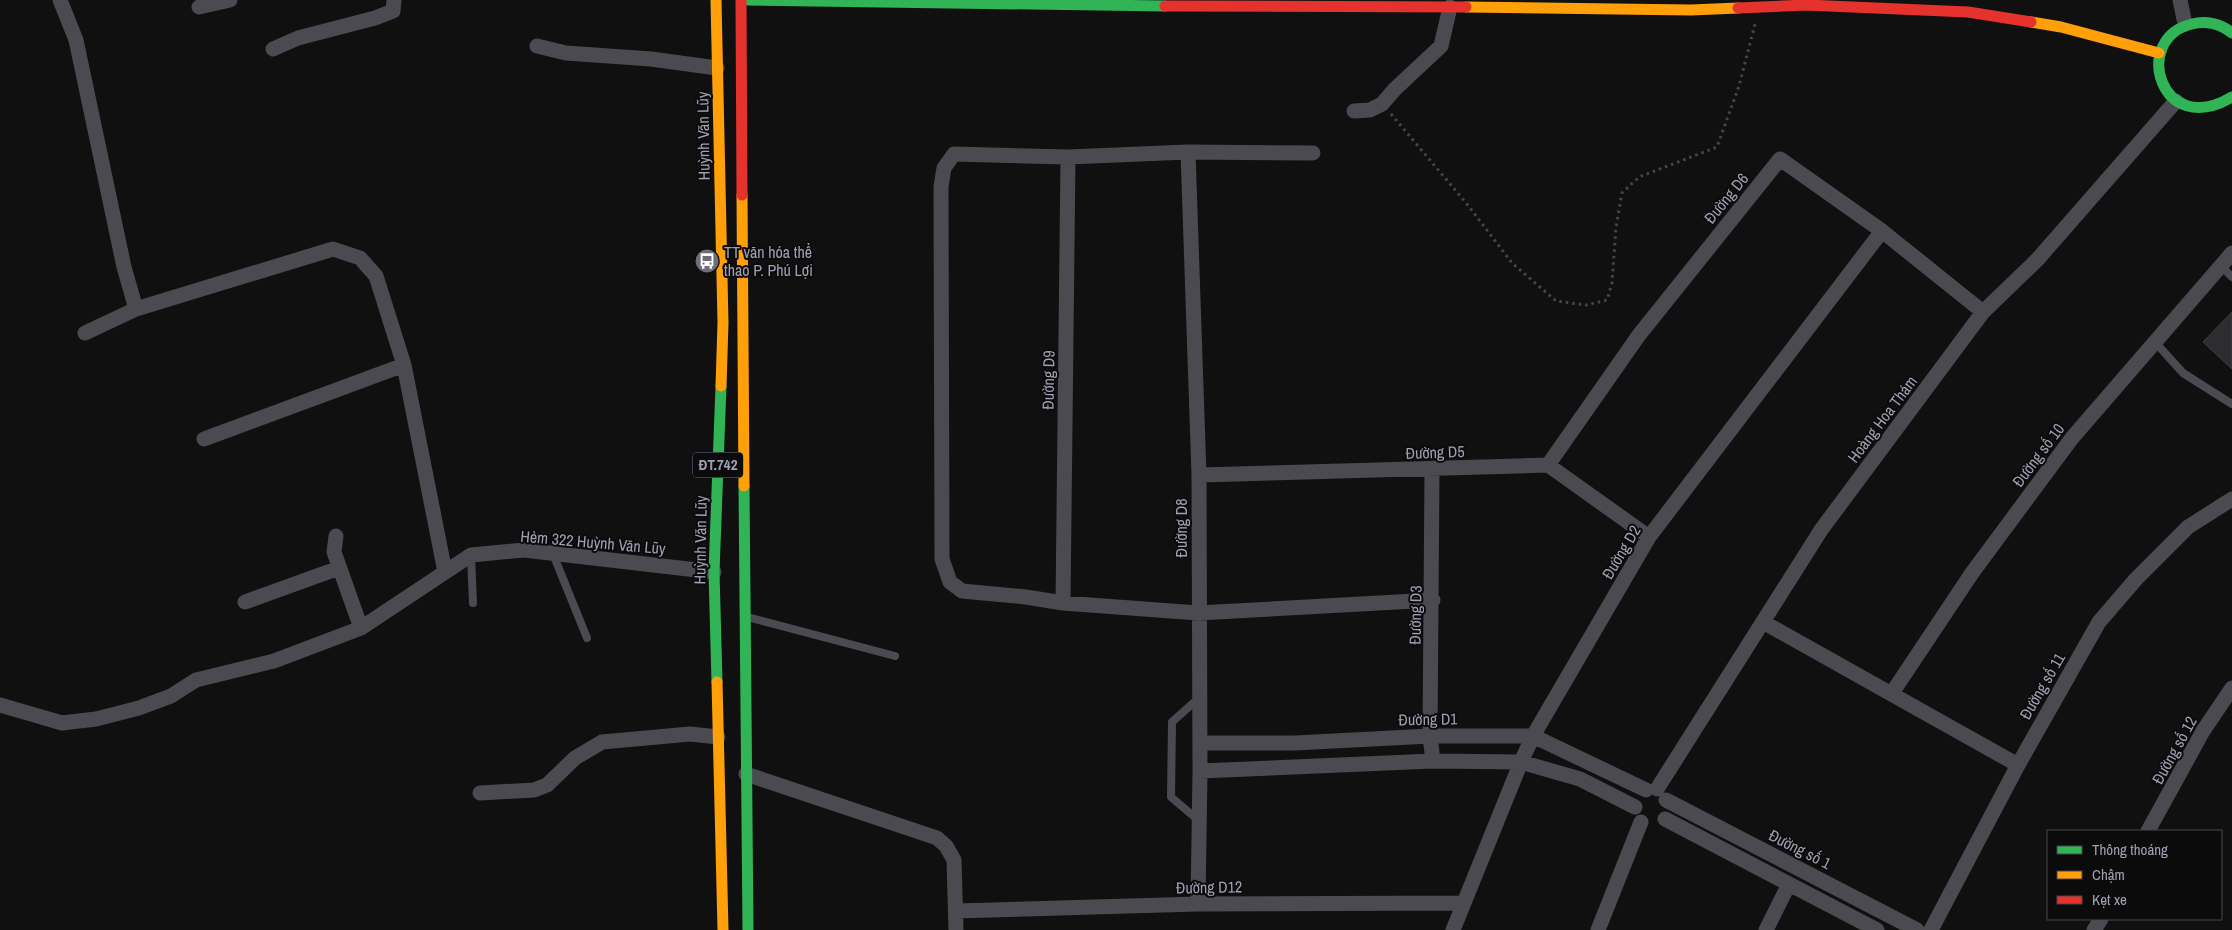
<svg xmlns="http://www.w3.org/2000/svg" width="2232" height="930" font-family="'Archivo Narrow',sans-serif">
<rect width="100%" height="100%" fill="#101011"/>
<path fill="#2d2d30" stroke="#3f3f45" d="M2232,312V369L2203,342Z"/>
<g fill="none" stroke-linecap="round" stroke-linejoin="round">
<path stroke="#46464b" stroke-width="3" stroke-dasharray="2.5 4" stroke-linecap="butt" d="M1391,114L1467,204L1512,263L1556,301L1586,305L1607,300L1612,283L1616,227L1622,193L1639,177L1717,147L1739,86L1755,24"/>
<path stroke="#4a4a50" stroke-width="8" d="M2221,266L2232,277
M2155,342L2183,373L2232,404
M553,554L587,638
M471,555L473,603
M747,617L895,656
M1198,820L1171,797L1172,722L1200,697"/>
<path stroke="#4a4a50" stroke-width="15" d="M60,0L76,40L124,267L136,309L333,249L360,258L376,276L404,365L445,572
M2180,0L2185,24
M199,7L230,0
M537,46L566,53L651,59L717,68
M273,49L298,38L375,18L393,11L394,0
M1354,111L1370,110L1382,104L1395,89L1441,46L1450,7
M1188,152L1199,475L1200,771L1198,904
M1313,153L1188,152L1068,157L954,154L944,168L941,187L942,559L950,582L962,591L1026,597L1063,603L1198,613L1433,600
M85,333L136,309
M204,439L404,365
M1548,465L1639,335L1780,159L1882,231L1983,312
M1432,470L1430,736L1433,761
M1199,475L1548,465L1649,537
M336,536L334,552L361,628
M245,602L339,568
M1063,603L1068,157
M1763,622L2018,765
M1892,693L1972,573L2072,438L2232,253
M0,705L62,723L96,719L139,708L171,696L196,680L274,661L361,628L471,555L524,550L714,572
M1200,743H1295L1430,736H1533L1646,790
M1200,771L1433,761L1521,762L1580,779L1635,807
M746,774L937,838L946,846L954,860L956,930
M1657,789L1821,530L1983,312L2037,260L2176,101
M480,793L534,790L547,785L575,758L602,742L690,734L718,737
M1666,800L1917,930
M1665,819L1877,930
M2148,831L2203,731L2232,688
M956,911L1198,904L1463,903
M1453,930L1521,762L1533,736L1649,537L1882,231
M1598,930L1641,822
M1766,930L1789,884
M1931,930L2018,765L2099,622L2136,579L2188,527L2232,499
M2094,930L2101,919"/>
<path stroke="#30b455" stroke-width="11" d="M748,0L1165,6
M2232,33C2221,24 2206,20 2192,24C2131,38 2160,140 2232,97
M744,486L748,930
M717,682L714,572L721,386"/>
<path stroke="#ff9f0a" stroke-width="11" d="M716,0L723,323L721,386
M1466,7L1691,10L1738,8
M2031,22L2061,27L2159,53
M742,195L744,486
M717,682L723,930"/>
<path stroke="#e5322d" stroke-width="11" d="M741,0L742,195
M1165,6L1466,7
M1738,8L1806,5L1968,12L2031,22"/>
</g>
<defs>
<symbol id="bus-disc" viewBox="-11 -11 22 22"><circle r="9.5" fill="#6e6e7a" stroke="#0b0b0c"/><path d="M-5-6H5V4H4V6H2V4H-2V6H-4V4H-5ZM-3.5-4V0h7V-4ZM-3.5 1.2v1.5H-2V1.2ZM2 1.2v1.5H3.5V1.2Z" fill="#fff"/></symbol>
</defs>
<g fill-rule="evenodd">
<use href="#bus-disc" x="693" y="247" width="28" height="28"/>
</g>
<g text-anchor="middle" stroke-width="4" stroke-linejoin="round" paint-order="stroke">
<rect fill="#0b0b0c" stroke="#737481" stroke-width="1" x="693" y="452.5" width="50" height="25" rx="4"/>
<g font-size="15" font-weight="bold" fill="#a0a1b3">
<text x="718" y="470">ĐT.742</text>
</g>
<g font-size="16" fill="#a0a1b3" stroke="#0b0b0c">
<text transform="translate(703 136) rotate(-91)" y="6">Huỳnh Văn Lũy</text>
<text transform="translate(1726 198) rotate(-51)" y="6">Đường D6</text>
<text transform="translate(1048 380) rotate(-89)" y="6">Đường D9</text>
<text transform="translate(1882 419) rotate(-53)" y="6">Hoàng Hoa Thám</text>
<text transform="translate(1435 452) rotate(-2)" y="6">Đường D5</text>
<text transform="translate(2038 455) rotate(-53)" y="6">Đường số 10</text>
<text transform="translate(1181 528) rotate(-90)" y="6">Đường D8</text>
<text transform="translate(700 540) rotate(-89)" y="6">Huỳnh Văn Lũy</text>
<text transform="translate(593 542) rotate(5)" y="6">Hẻm 322 Huỳnh Văn Lũy</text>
<text transform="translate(1621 552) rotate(-59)" y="6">Đường D2</text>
<text transform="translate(1415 615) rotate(-89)" y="6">Đường D3</text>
<text transform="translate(2042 686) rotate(-60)" y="6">Đường số 11</text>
<text transform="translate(1428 719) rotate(-1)" y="6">Đường D1</text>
<text transform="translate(2174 750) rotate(-61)" y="6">Đường số 12</text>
<text transform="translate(1800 849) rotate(27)" y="6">Đường số 1</text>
<text transform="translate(1209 887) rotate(-1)" y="6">Đường D12</text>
</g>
<g font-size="16" fill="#a0a1b3" stroke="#0b0b0c" text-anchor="start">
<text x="724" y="258">TT văn hóa thể<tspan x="724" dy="18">thao P. Phú Lợi</tspan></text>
</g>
</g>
<rect x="2047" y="830" width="175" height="90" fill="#0b0b0c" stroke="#47474f"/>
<rect x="2057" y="846" width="25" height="8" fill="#30b455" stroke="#47474f"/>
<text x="2092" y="855" font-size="15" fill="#a0a1b3">Thông thoáng</text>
<rect x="2057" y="871" width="25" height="8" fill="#ff9f0a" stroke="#47474f"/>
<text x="2092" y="880" font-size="15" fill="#a0a1b3">Chậm</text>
<rect x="2057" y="896" width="25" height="8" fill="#e5322d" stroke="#47474f"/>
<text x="2092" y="905" font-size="15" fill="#a0a1b3">Kẹt xe</text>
</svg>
